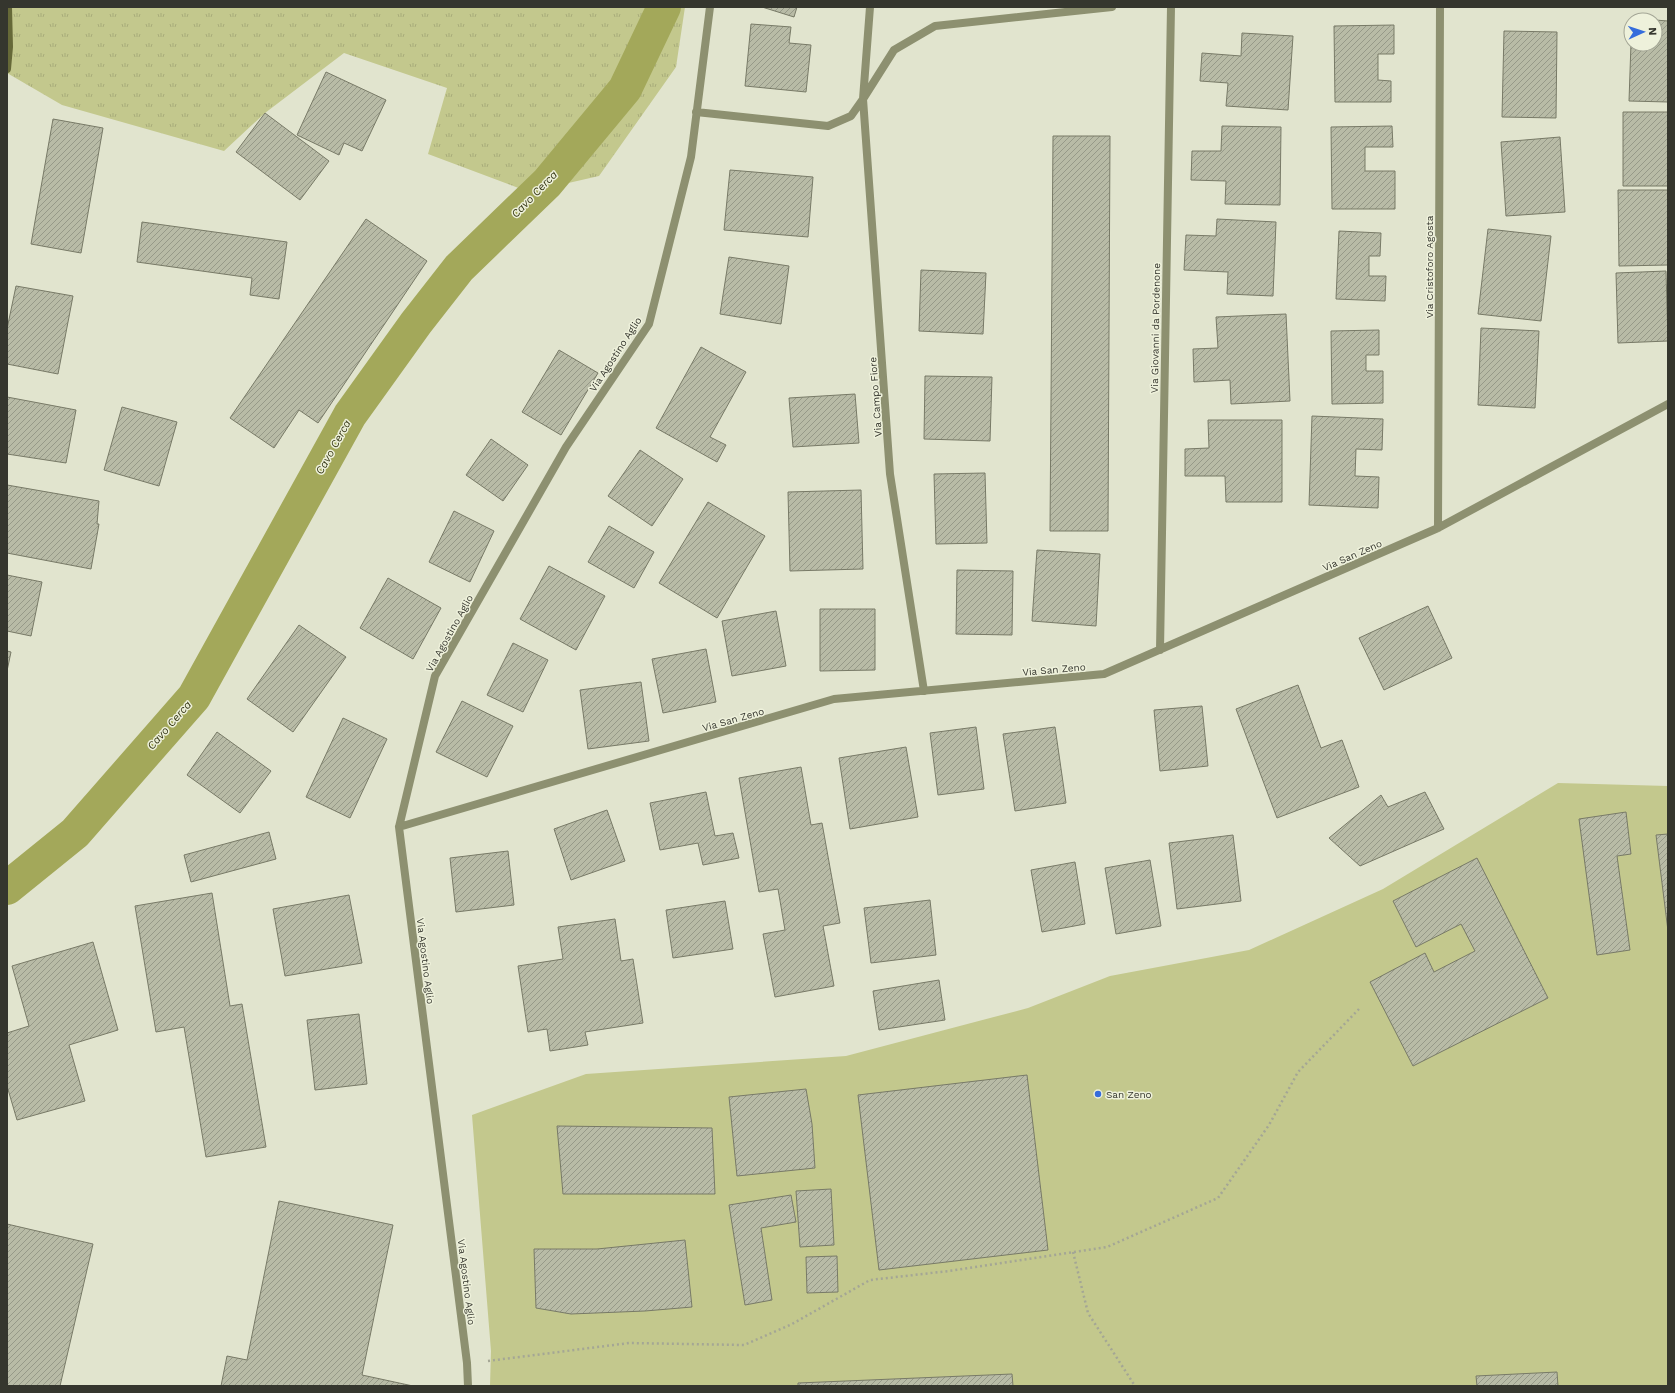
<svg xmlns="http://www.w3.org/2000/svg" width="1675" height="1393" font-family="'Work Sans',sans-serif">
<defs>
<pattern id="grass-tufts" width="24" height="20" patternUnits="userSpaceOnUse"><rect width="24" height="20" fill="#c3c88d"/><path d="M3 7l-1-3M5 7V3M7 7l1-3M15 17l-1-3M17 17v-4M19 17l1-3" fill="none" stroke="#a8ac7a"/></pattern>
<pattern id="building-hatch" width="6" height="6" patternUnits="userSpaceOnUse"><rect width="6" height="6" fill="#b8bba6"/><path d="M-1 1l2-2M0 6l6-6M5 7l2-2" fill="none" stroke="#969988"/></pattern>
</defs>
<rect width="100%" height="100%" fill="#e1e4ce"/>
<path fill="url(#grass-tufts)" d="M7,7H685L676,67L599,176L529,192L428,154L447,88L344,53L265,113L224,151L62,105L7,73Z"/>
<path fill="#c3c88d" d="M1558,783L1668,786V1386H490L491,1351L472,1115L586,1074L846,1056L1028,1008L1110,976L1249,950L1383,889Z"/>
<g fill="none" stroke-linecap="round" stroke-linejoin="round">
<path stroke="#a3a85a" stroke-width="34" d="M7,888L75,833L194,697L350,415L416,323L459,268L547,183L625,89L664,7"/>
</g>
<path fill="url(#building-hatch)" stroke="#787a67" d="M762,7H797L794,17Z
M1655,20L1668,21V102L1629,101L1631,43L1655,44Z
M751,24L791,27L789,43L811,45L806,92L745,86Z
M1394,25V54H1378V80L1391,81V102H1335L1334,26Z
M1504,31L1557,32L1556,118L1502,117Z
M1242,33L1293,36L1288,110L1226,106L1228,83L1200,81L1202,53L1241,56Z
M326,72L386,100L362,151L344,143L339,155L297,135Z
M1623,112H1668V186H1623Z
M265,113L329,161L300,200L236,152Z
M53,119L103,128L81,253L31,244Z
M1222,126L1281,127L1280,205L1225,204L1226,181L1191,180L1192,151H1221Z
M1392,126L1393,147H1365V171H1395V209H1332L1331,127Z
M1053,136H1110L1108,531H1050Z
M1560,137L1565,212L1506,216L1501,142Z
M730,170L813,177L808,237L724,230Z
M1618,190H1668V265L1619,266Z
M366,219L427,261L318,423L299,410L274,448L230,418Z
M1217,219L1276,222L1273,296L1227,294L1228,272L1184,270L1186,235L1216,236Z
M142,222L287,242L279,299L250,295L252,278L137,262Z
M1488,229L1551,236L1541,321L1478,314Z
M1339,231L1381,233L1380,256H1369V276H1386L1385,301L1336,299Z
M729,257L789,266L781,324L720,314Z
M921,270L986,273L983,334L919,331Z
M1666,271L1668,341L1618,343L1616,273Z
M16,286L73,296L58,374L7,364V329Z
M1286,314L1290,401L1231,404L1230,380L1194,382L1193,349L1218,348L1216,317Z
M1481,328L1539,331L1535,408L1478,405Z
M1379,330V355H1366V371H1383V403L1332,404L1331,331Z
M701,347L746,372L710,437L726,445L717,462L656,428Z
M559,350L598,373L561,435L522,412Z
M925,376L992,377L990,441L924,439Z
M855,394L859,443L793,447L789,398Z
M7,397L76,410L66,463L7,454Z
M122,407L177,422L159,486L104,470Z
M1312,416L1383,419L1382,450L1356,449L1355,476L1379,477L1378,508L1309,505Z
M1208,420H1282V502H1226L1225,476H1185V449L1209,448Z
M491,439L528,465L503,501L466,475Z
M640,450L683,479L652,526L608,496Z
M985,473L987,543L936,544L934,474Z
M7,485L99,501L97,524H99L91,569L7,553Z
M861,490L863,569L790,571L788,492Z
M708,502L765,536L717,618L659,583Z
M454,511L494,531L470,582L429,562Z
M609,526L654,552L634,588L588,562Z
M1037,550L1100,554L1096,626L1032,621Z
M549,566L605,596L576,650L520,619Z
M957,570L1013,571L1012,635L956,634Z
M7,575L42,582L31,636L7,631Z
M388,578L441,608L413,659L360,628Z
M1428,606L1452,658L1384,690L1359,638Z
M820,609H875V670L820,671Z
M776,611L786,666L732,676L722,621Z
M299,625L346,657L293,732L247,699Z
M513,643L548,660L523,712L487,695Z
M706,649L716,702L663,713L652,659Z
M7,651L11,652L7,671Z
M641,682L649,741L588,749L580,690Z
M1298,685L1321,748L1342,740L1359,787L1277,818L1236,709Z
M462,701L513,726L487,777L436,752Z
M1202,706L1208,766L1160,771L1154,710Z
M343,718L387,739L350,818L306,797Z
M976,727L984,789L938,795L930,733Z
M1055,727L1066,803L1015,811L1003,734Z
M217,732L271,771L240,813L187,775Z
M906,747L918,817L850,829L839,758Z
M801,767L811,825L822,823L840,923L823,926L834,986L775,997L763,934L785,930L778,889L759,892L739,778Z
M706,792L715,836L733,833L739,858L703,865L698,843L660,850L650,803Z
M1425,792L1444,829L1360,866L1329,838L1381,795L1388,807Z
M607,810L625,861L571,880L554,829Z
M1626,812L1631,854L1617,856L1630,950L1597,955L1579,819Z
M269,832L276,859L191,882L184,855Z
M1668,834V931L1656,835Z
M1233,835L1241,901L1177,909L1169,843Z
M508,851L514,905L456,912L450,858Z
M1477,858L1548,998L1413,1066L1370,982L1425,953L1434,972L1475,951L1461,924L1416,947L1393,901Z
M1150,860L1161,926L1116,934L1105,868Z
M1075,862L1085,924L1042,932L1031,870Z
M212,893L230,1006L242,1004L266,1147L206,1157L184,1027L156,1032L135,906Z
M349,895L362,963L285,976L273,909Z
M930,900L936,955L871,963L864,908Z
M725,901L733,949L673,958L666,910Z
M615,919L621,961L633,959L643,1023L585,1032L588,1045L550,1051L547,1029L528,1032L518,966L563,959L558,927Z
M93,942L118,1030L69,1045L85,1101L17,1120L7,1086V1033L29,1026L12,966Z
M939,980L945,1020L879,1030L873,991Z
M359,1014L367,1084L315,1090L307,1020Z
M1027,1075L1048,1250L879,1270L858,1095Z
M806,1089L812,1124L815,1168L737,1176L729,1097Z
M557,1126L712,1128L715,1194H563Z
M831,1189L834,1245L800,1247L796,1191Z
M791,1195L796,1222L761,1228L772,1300L745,1305L729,1205Z
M279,1201L393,1225L362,1375L413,1386H221L227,1356L247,1360Z
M7,1224L93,1244L60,1386H7Z
M685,1240L692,1307L645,1311L571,1314L536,1308L534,1249H597Z
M837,1256L838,1292L807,1293L806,1257Z
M1557,1372L1558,1386H1477L1476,1376Z
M1012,1374L1013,1386H798V1383Z"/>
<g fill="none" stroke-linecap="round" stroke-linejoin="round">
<path stroke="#a4a695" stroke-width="2.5" stroke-dasharray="2 3" stroke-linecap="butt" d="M1073,1252L1088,1313L1135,1386
M488,1361L629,1343L744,1345L792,1324L870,1280L949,1271L1107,1247L1218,1198L1269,1125L1298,1072L1359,1009"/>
<path stroke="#8d9070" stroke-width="8" d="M870,7L863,99L890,474L924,691
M696,112L828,126L851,116L863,99L894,50L935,26L1112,7
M1438,528L1440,7
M1160,650L1171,7
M399,827L834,699L1104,674L1438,528L1668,404
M468,1386L467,1363L399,827L435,676L566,447L649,324L691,157L710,7"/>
<path stroke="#666938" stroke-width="8" d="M7,69L9,47L8,7"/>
</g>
<circle fill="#356ddc" stroke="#eef1db" stroke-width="1.5" cx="1098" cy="1094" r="4"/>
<g text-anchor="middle" stroke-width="3" stroke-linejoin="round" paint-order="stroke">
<g font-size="10" fill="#35362e" stroke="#eef1db">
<text transform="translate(1429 267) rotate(-90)" y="4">Via Cristoforo Agosta</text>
<text transform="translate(1155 328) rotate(-89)" y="4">Via Giovanni da Pordenone</text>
<text transform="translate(615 354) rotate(-57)" y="4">Via Agostino Aglio</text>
<text transform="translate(875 397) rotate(-94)" y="4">Via Campo Fiore</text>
<text transform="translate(1352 555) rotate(-24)" y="4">Via San Zeno</text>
<text transform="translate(449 633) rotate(-61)" y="4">Via Agostino Aglio</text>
<text transform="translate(1054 669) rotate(-5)" y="4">Via San Zeno</text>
<text transform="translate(733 719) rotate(-16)" y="4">Via San Zeno</text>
<text transform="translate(426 961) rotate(83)" y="4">Via Agostino Aglio</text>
<text transform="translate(467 1282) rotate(83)" y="4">Via Agostino Aglio</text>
</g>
<g font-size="10" fill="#35362e" stroke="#eef1db" text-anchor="start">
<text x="1106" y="1098">San Zeno</text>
</g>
<g font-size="11" font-style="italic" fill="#373917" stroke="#eef1db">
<text transform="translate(534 194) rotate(-46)" y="4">Cavo Cerca</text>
<text transform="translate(333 447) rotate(-61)" y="4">Cavo Cerca</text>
<text transform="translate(169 725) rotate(-49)" y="4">Cavo Cerca</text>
</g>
</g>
<rect width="1675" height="1393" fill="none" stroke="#35362e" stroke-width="16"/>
<g transform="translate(1643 32) rotate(87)"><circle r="19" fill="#eef1db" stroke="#a4a696"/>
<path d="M0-3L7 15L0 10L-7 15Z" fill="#356ddc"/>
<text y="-6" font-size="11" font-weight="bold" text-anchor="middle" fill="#35362e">N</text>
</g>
</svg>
